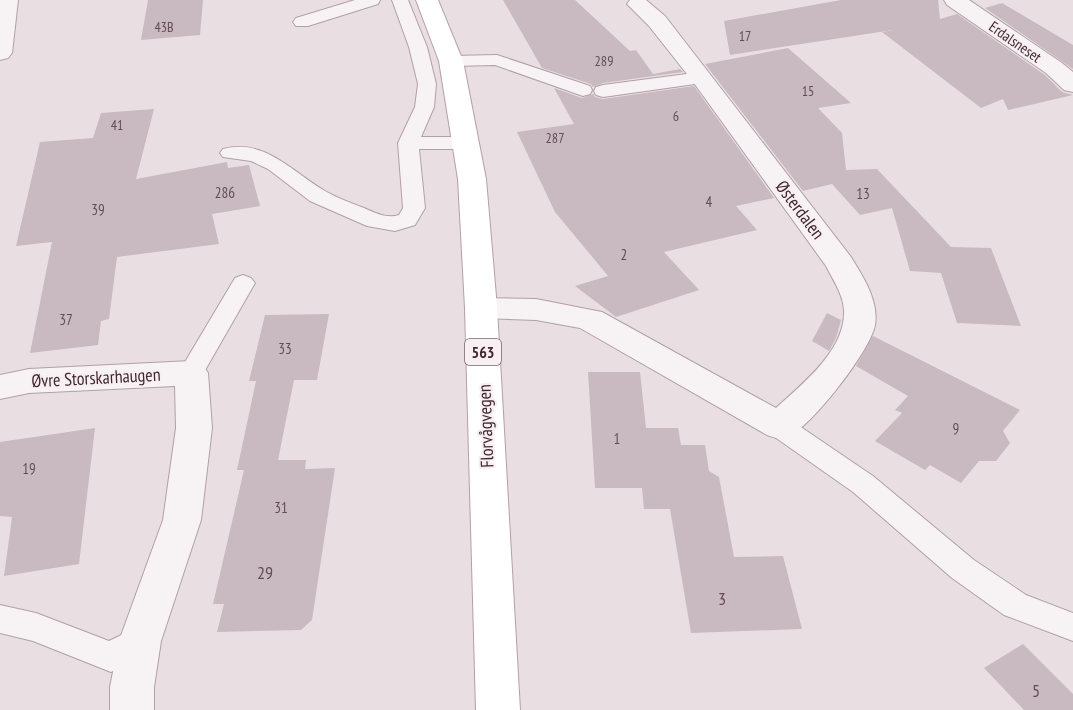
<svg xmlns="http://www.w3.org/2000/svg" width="1073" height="710" font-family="'PT Sans Narrow',sans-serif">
<rect width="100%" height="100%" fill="#e9dfe3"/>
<path fill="#c9b9c0" d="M148,0H203L200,35L141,40Z
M503,0H575L630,51L636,50L653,74L680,69L683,72L603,83L593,87L591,84L542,68Z
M841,0H938L940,19L957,14L1045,75L1062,92L1073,95L1008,110L1003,99L981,108L882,32L893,30L730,55L724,21Z
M1002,3L1073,45V69L985,8Z
M788,48L851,103L818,108L842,133L846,170L877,169L951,247L991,248L1021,326L957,323L941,273L910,271L892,208L860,215L832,184L803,191L705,64Z
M694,86L774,198L736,206L757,230L664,252L699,290L616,317L575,286L608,276L555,212L517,132L574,124L554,88L582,98L593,94L595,97L603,99Z
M154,109L136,179L227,162L228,168L249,165L260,206L212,214L219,244L117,257L109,319L101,321L98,345L30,353L52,242L16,246L40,142L93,138L101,113Z
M827,313L841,320L836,338L829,351L812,341Z
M329,314L317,380H294L278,460H306L305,469L335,468L312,620L301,630L217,632L224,604H213L244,470H237L256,381H249L265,315Z
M873,336L1020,410L1003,431L1010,443L996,461H979L961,483L930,465L925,470L875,441L902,413L895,410L908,396L856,366Z
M588,372H640L646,428H678L681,445H705L709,471L719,477L734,557L783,556L802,629L691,633L670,509H644L642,488H595Z
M95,428L79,564L4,576L12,517L0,516V442Z
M1023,644L1073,694V710H1024L984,668Z"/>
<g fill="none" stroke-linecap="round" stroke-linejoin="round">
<defs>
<path id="service" d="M355,0H380L378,4L308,26H296L293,22L296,18Z
M392,0H408L427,47L436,84L434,107L421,137H467L474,139L477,143L474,147L467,149H419L425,208L415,225L395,231L367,226L310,201L268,169L251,161L223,157L220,153L223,149C265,138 292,172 325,191C337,198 351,203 364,208C375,213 387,219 399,215L403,208L398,143L415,107L418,84L409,47Z
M497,55L590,86L592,90L590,94L583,96L495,65L451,66L445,65L442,61L445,57L451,56Z
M702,72L709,74L711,78L709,82L603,97L596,95L594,91L596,87L603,85Z
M243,275L251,278L255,283L200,379L191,382L182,379L178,373L182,367L235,278Z
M779,416L789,419L873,476L974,560L1026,595L1073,613V641L1004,615L952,578L853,492L769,433L765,426L769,419Z
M0,605L36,613L109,641L140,626L152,631L156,641L152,651L111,672L33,641L0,633Z"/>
<path id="minor" d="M0,0H18L12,53L8,58L0,60Z
M630,0H646L665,16L851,257C863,277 879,300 875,325C871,350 811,427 789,436C780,440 775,438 767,435L580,328L536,320L481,318L470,315L465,308L470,301L481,298L536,299L602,312L776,408C802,384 846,350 844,310C843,294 833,280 826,266L694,83L649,26L627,4Z
M944,0H969L1062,63L1073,72V92L1064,90L1046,73L947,5Z
M191,361L203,365L208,373L212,428L201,520L161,641L154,687V710H110V687L119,641L163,520L176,428L175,386L29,393L0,399V375L29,369Z"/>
<path id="primary" d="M416,0H438L463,61L486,179L497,308L520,710H476L465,308L458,179L439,61Z"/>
</defs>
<use href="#service" stroke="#b0a0a6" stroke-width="2"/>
<use href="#minor" stroke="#b0a0a6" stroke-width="2"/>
<use href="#primary" stroke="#b69ea8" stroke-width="2"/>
<use href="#service" fill="#f7f2f4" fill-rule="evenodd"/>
<use href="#minor" fill="#f7f2f4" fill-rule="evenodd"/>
<use href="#primary" fill="#fff" fill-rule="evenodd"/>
</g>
<g text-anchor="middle" stroke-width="4.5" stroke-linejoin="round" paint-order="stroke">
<g font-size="14" fill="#634c55">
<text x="164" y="32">43B</text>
<text x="745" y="41">17</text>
<text x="604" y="66">289</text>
<text x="808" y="96">15</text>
<text x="676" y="121">6</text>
<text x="117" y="130">41</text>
<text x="555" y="143">287</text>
</g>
<g font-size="15" fill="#412731" stroke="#f7eff2">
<text transform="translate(1015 42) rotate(35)" y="5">Erdalsneset</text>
</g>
<g font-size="15" fill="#634c55">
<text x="225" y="198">286</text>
<text x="863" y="199">13</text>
<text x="709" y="207">4</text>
<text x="98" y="215">39</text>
<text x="624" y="260">2</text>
<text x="66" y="325">37</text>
<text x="285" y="354">33</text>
<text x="956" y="434">9</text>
<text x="617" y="444">1</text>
<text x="29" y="474">19</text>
<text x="281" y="513">31</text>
</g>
<rect fill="#f7eff2" stroke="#78636b" stroke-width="1.5" x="465" y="339" width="36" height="26" rx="4.5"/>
<g font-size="16" font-weight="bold" fill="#412731">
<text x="483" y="358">563</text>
</g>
<g font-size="18" fill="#412731" stroke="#f7eff2">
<text transform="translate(800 210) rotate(53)" y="6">Østerdalen</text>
<text transform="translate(96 378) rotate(-3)" y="6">Øvre Storskarhaugen</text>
<text transform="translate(486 426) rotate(-92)" y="6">Florvågvegen</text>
</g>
<g font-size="18" fill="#634c55">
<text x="265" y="579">29</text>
<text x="722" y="605">3</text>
<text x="1036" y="697">5</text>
</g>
</g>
</svg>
